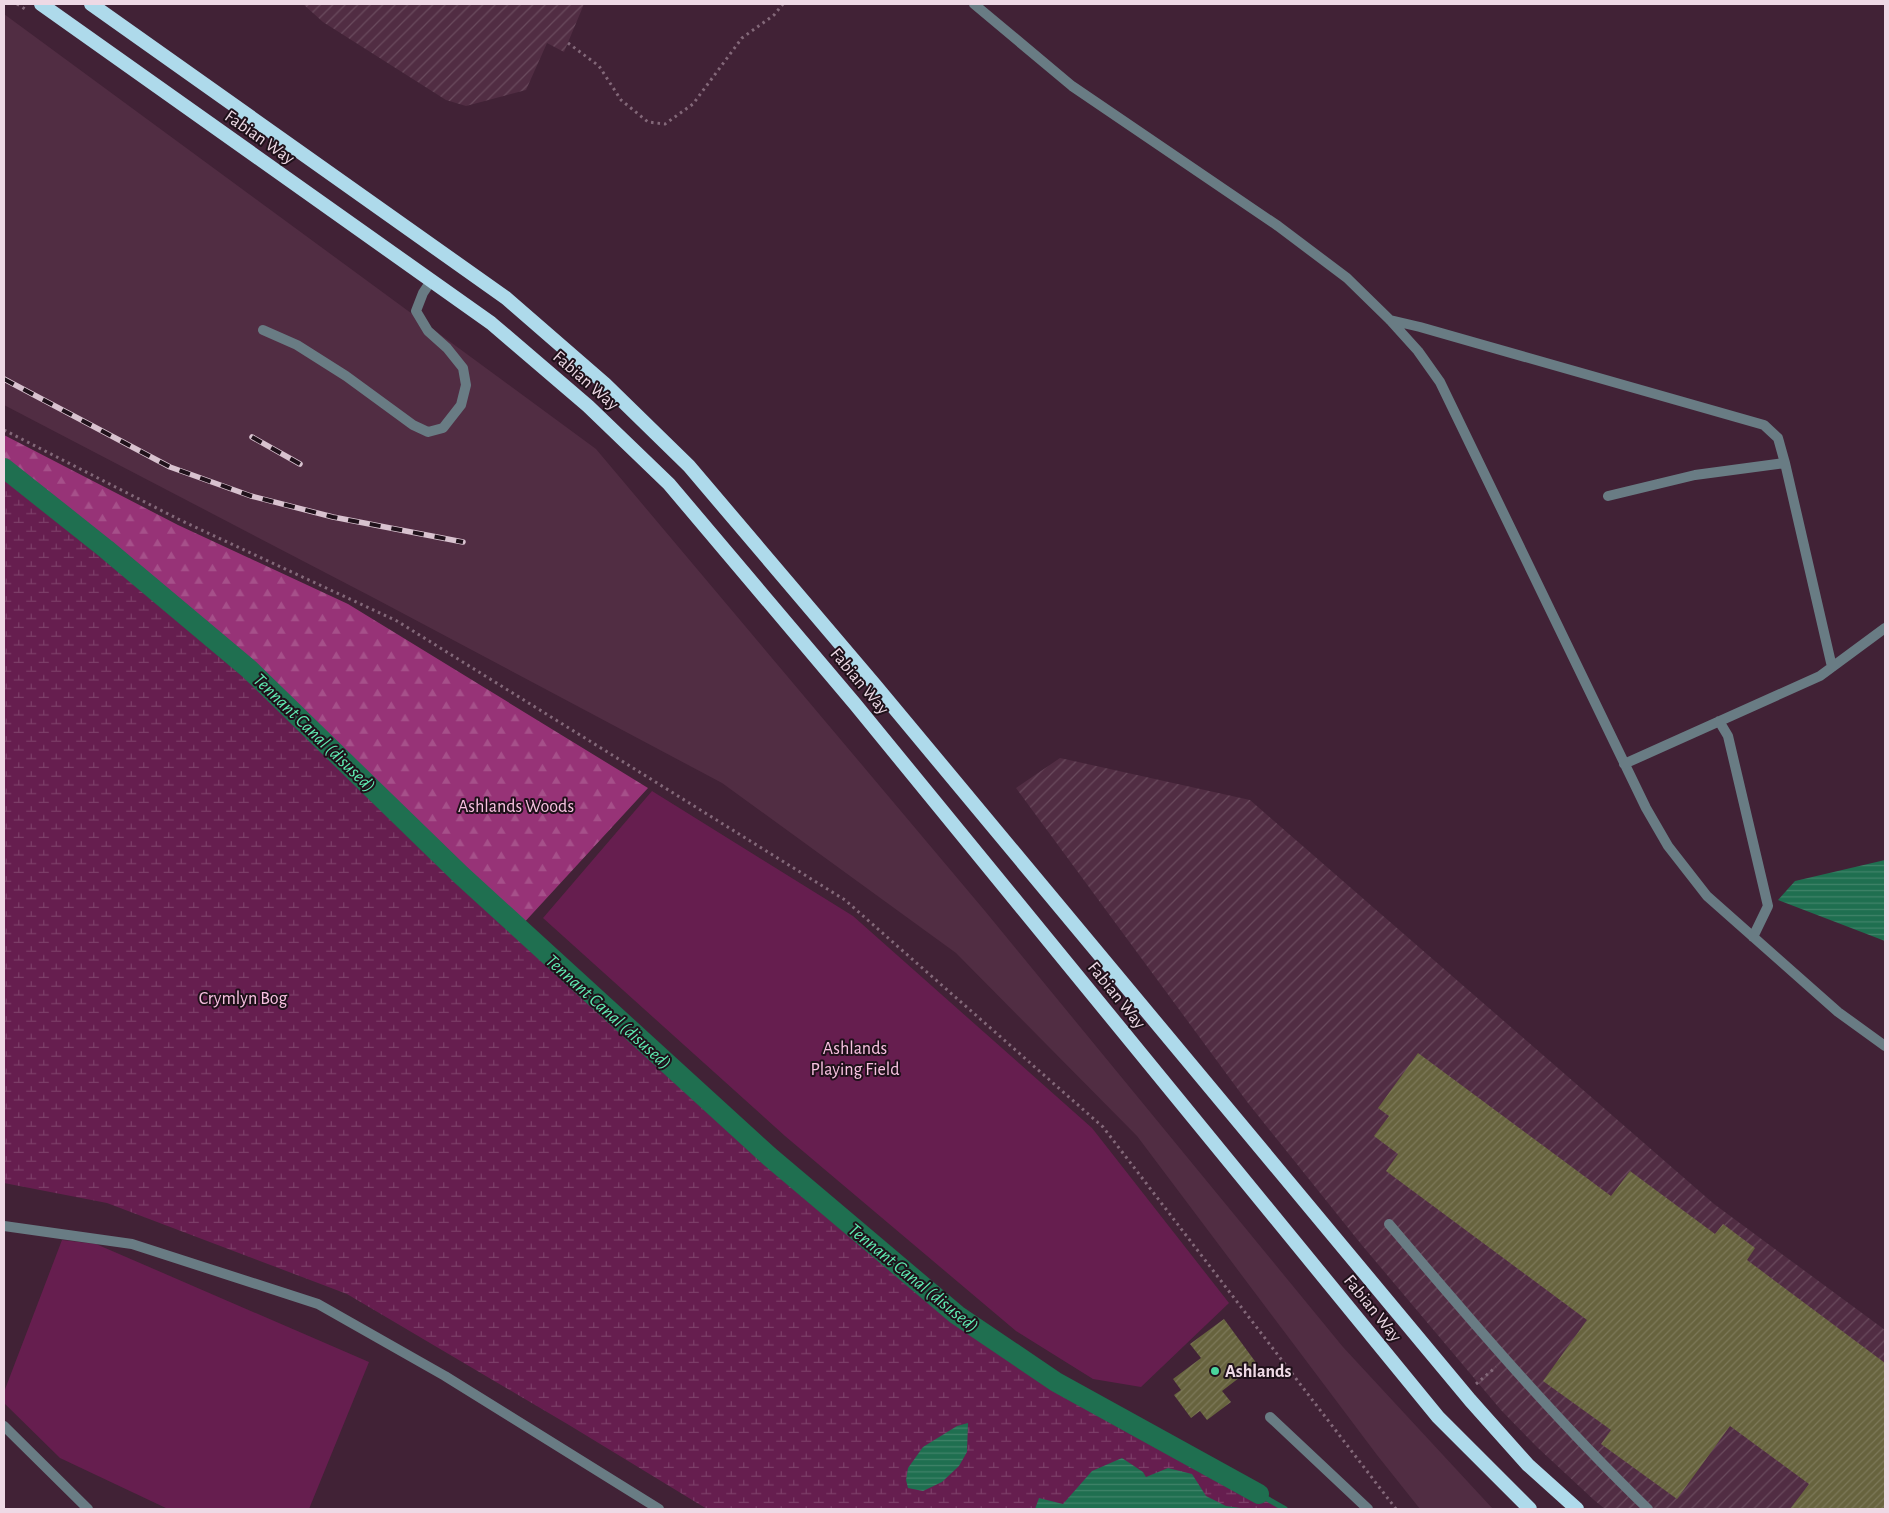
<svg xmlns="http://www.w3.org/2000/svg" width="1889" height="1513" font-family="'Alegreya Sans',sans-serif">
<defs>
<pattern id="industrial-furrows" width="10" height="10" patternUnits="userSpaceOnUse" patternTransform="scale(1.25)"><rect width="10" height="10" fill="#512d43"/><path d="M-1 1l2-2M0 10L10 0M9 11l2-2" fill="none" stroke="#6a4b5e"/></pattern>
<pattern id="forest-firs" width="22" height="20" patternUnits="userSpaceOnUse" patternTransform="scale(1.25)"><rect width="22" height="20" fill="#973377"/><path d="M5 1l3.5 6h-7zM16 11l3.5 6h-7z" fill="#a6508a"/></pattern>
<pattern id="wetland-marsh" width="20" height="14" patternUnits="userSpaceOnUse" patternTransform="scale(1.25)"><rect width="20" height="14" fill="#661e4f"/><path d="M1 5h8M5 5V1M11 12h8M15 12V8" fill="none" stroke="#7c3e68"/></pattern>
<pattern id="water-rules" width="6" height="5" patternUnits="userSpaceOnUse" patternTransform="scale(1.25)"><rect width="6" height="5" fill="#1f6f50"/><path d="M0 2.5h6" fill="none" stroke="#408369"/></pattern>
<pattern id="building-hatch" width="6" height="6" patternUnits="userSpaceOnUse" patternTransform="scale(1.25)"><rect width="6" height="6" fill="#67633e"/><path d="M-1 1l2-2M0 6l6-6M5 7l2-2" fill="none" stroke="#7d795a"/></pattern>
</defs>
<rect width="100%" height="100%" fill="#412236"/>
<path fill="#512d43" d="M4,14L596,449L985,911L1343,1347L1493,1509H1420L1377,1455L1137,1136L956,953L722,783L374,598L4,405Z"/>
<path fill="url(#industrial-furrows)" d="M303,4H584L564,52L547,43L526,90L466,106L446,100L323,22Z
M1060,758L1250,800L1714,1204L1885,1330V1509H1605L1594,1500L1537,1447L1501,1410L1361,1244L1248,1103L1016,788Z"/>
<path fill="url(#forest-firs)" d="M4,435L178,525L348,604L648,788L521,926L463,873L252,666L108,546L4,463Z"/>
<path fill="url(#wetland-marsh)" d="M4,468L106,549L249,669L461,875L770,1157L957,1315L1056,1382L1285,1509H707L569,1425L347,1294L107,1203L4,1183Z"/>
<path fill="#661e4f" d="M652,791L853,916L1092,1128L1229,1303L1141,1387L1093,1379L1016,1331L785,1136L543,918Z
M62,1240L96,1244L369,1362L309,1509H168L60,1458L4,1403V1392Z"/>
<path fill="url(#water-rules)" d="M1885,860V941L1778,900L1795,881Z
M968,1423L967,1452L959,1466L942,1482L923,1491L908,1488L906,1480L908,1468L923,1447L957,1426Z
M1122,1458L1143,1472L1146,1477L1168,1468L1192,1474L1206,1496L1226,1506L1248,1509H1035L1039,1498L1063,1504L1092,1471Z"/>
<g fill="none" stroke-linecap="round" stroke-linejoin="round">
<path stroke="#1f6f50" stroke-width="5.5" d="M1259,1494L1285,1509"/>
<path stroke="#1f6f50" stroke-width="20" d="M4,468L106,549L249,669L461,875L770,1157L957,1315L1056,1382L1259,1494"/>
</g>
<path fill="url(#building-hatch)" d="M1418,1053L1611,1196L1630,1171L1715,1234L1723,1224L1755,1248L1747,1260L1885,1363V1509H1790L1809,1484L1730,1426L1677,1499L1601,1444L1611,1430L1543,1381L1587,1320L1386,1171L1398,1154L1374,1136L1389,1116L1378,1108Z
M1224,1319L1257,1364L1222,1391L1231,1402L1207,1420L1200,1411L1191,1418L1174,1395L1181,1390L1173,1379L1201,1358L1190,1344Z"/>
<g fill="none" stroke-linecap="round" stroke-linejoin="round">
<path stroke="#836879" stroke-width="3" stroke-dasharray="2.5 4" stroke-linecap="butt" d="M17,4L25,9
M568,43L599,66L621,100L648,122L665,124L693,104L742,38L774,15L783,4
M4,430L180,520L397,621L845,900L1103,1127L1396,1509
M1476,1384L1496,1367"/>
<path stroke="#697c84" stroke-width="10" d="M974,4L1072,86L1278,226L1347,278L1390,320L1418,351L1440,382L1646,808L1668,846L1707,896L1838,1012L1885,1046
M1390,320L1420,327L1764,425L1778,438L1785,463L1832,667
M263,330L297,345L346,376L413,425L428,432L443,428L461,405L466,385L463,368L447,348L428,331L416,311L423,293L431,281
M1608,496L1695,475L1785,463
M1719,721L1728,736L1768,906L1753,937
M1624,764L1820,676L1885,628
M1389,1224C1472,1322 1556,1420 1648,1509
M4,1226L132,1244L318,1304L445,1376L659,1509
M1270,1417L1368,1509
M4,1426L88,1509"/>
<path stroke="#aedaeb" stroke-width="14" d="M41,4L491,323L588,406L669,484L855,704L1438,1417L1530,1509
M91,4L506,298L605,384L689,466L875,685L1470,1400L1528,1465L1577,1509"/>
<defs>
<path id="rail" d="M4,379L170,467L251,496L333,517L463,542
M252,437L300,464"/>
</defs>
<use href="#rail" stroke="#d8c2cf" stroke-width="5.5"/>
<use href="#rail" stroke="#1f111a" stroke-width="4" stroke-dasharray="11" stroke-linecap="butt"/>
</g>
<circle fill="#49d49d" stroke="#1f111a" stroke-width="2" cx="1215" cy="1371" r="5"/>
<g text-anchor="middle" stroke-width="4" stroke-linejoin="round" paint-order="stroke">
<g font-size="18" fill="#eed9e5" stroke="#1f111a">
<text transform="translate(260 137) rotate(35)" y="6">Fabian Way</text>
<text transform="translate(586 380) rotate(41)" y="6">Fabian Way</text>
<text transform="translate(860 681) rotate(50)" y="6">Fabian Way</text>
<text transform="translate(1117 995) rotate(51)" y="6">Fabian Way</text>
<text transform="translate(1373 1308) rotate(51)" y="6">Fabian Way</text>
</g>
<g font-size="18" fill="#f8c2e1" stroke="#1f111a">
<text x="516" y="812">Ashlands Woods</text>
<text x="243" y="1004">Crymlyn Bog</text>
<text x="855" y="1054">Ashlands<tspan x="855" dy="21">Playing Field</tspan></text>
</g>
<g font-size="18" font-weight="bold" fill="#eed9e5" stroke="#1f111a" text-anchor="start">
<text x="1225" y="1377">Ashlands</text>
</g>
<g font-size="19" font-style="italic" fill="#5feab1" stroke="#1f111a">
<text transform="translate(315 732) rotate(44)" y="7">Tennant Canal (disused)</text>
<text transform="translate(609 1011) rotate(42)" y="7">Tennant Canal (disused)</text>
<text transform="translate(914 1277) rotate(39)" y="7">Tennant Canal (disused)</text>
</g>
</g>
<rect width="1889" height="1513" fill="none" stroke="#eed9e5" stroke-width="10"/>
</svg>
